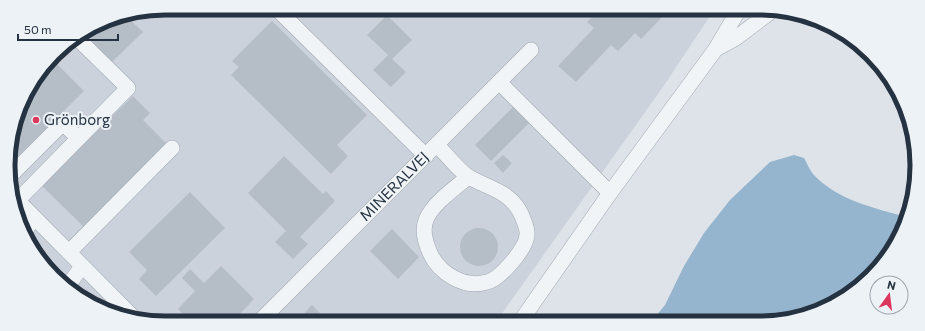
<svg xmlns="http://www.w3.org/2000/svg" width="925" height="331" font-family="Commissioner,sans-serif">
<rect width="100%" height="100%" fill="#dee3e9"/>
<path fill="#ccd2db" d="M165,8L712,13L665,84L496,322L166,323L125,318L78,296L35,253L13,206L9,145L24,96L61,47L105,20Z"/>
<path fill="#95b4cd" d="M794,155L804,158C807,163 809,169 813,174C837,200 874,208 907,217L896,244L864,284L829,307L780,322H651L665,305L684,266L704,233L730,200L770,162Z"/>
<path fill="#b5bdc6" d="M597,12H667L641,39L635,33L618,51L611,45L576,82L558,66L594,28L587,22Z
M387,15L412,40L392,59L406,72L391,87L373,70L388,55L367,35Z
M126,16L143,32L112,62L83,34L105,20Z
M272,21L367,115L337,145L348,156L331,174L231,75L239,67L232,61Z
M52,59L84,91L13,161L10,159L9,145L24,96Z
M133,96L150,113L143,120L167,144L84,227L42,186L100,128L97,125L102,120L105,123Z
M513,107L529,123L491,161L475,145Z
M503,155L512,163L503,173L494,163Z
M284,156L323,194L326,191L335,201L300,237L308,244L293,259L275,242L286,231L248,193Z
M190,192L225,228L156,296L139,279L147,270L129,252Z
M460 247a19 19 0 1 1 38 0a19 19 0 1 1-38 0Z
M392,229L419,257L398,279L370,251Z
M221,266L254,299L231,323H192L178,309L195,291L182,278L190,269L204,283Z
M312,305L330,323H295Z"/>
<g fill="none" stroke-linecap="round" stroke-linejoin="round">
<defs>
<g id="minor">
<path d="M277,9L426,156"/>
<path d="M716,49L736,38L769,13"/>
<path d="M499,82L610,193L715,50L737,13"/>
<path d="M437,145C445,153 460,172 469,177C486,187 508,191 519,210C522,215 528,230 527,235C526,249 500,279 487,282C464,289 439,273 430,253C426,244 422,230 426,220C433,203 454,189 468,177"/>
<path d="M11,175L63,123L78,138"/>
<path d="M13,196L135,319"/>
<path d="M17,201L128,88L77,38"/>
<path d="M25,231L34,218"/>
<path d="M69,252L172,148"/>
<path d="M68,286L82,266"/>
<path d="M520,322L610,193"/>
<path id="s1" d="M258,323L531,50"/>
</g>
</defs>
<use href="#minor" stroke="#a3aab3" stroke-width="16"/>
<use href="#minor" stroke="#f1f4f7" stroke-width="15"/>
</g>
<circle fill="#db365c" stroke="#edf2f6" stroke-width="1.5" cx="36" cy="120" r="4"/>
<g text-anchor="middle" stroke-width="4" stroke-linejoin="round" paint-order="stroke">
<g font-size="15" fill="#253241" stroke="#edf2f6" text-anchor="start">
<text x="44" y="125">Grönborg</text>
</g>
<g font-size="15" fill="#253241" stroke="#edf2f6">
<text dy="5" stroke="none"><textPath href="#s1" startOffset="193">MINERALVEJ</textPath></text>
</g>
</g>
<path d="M0 0H925V331H0ZM165 15H760A150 150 0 0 1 910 165V166A150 150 0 0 1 760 316H165A150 150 0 0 1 15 166V165A150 150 0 0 1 165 15Z" fill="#edf2f6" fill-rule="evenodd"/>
<path fill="none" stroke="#253241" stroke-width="5" d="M165 15H760A150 150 0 0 1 910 165V166A150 150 0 0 1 760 316H165A150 150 0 0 1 15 166V165A150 150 0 0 1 165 15Z"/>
<g transform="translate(889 295) rotate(14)"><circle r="19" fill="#edf2f6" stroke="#9da5ae"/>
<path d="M0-3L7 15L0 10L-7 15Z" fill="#db365c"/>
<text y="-6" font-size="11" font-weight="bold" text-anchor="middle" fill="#253241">N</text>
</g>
<path d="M18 34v6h100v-6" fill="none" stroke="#253241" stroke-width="2"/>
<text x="24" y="34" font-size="12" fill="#253241" stroke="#edf2f6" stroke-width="3" paint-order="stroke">50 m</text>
</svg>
